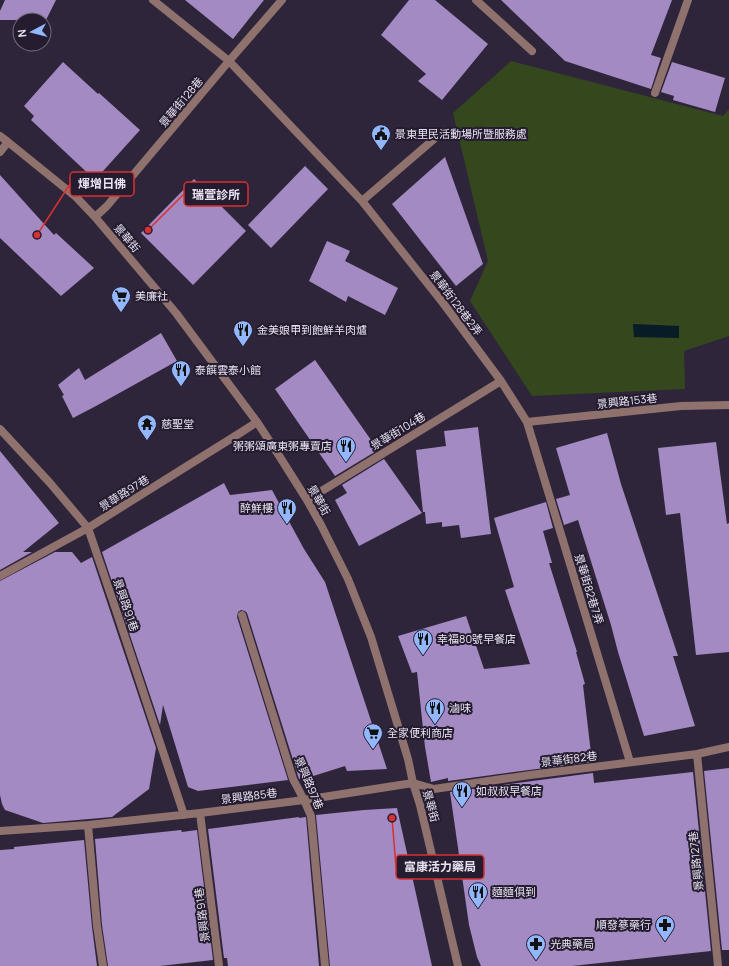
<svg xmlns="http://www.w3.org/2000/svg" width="729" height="966" font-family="Manrope,'Noto Sans TC',sans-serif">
<rect width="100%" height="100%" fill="#2f253a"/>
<path fill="#34471d" d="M511,61L723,116L729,109V336L684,351L685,389L532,396L470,301L488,261L453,113Z"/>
<path fill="#071c27" d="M633,324L679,326V338L634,337Z"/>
<path fill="#a38ac2" d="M5,0H56L46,20H0V11Z
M185,0H264L233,39Z
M409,0H435L488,44L442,100L418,81L426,74L381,35Z
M501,0H672L651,55L661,58L651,89L565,61Z
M63,62L98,94L99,93L140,130L95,180L31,120L34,116L24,106Z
M672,62L725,78L715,112L673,100L674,96L661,92Z
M445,157L483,264L456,286L392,204Z
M305,166L328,189L271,248L248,225Z
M0,175L54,235L56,233L94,268L61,296L0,238Z
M194,179L246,231L193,285L141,233Z
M327,241L350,251L345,261L398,288L385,315L348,296L346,302L309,281Z
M161,333L177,361L96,406L73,418L62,396L64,395L58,385L79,368L85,380Z
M315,360L378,450L335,476L275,389Z
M478,427L491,534L461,538L459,525L442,527V522L426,524L425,512H423L416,450L446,446L444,431Z
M607,433L621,484L678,656H673L695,726L644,736L618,652L611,625L578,520L564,525L556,499L570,495L556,448Z
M716,442L727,524L729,523V652L696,655L680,513L666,515L658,448Z
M0,451L59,523L23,552H32L0,570Z
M384,459L422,513L359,546L335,500L347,493L342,485Z
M224,483L230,495L272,490L304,549L325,582L387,769L347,771L345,766L307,778L299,779L247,613L245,611L241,610L238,612L237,617L288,780L198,791L188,787L163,705L160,725L102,552Z
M546,502L553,528L543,531L552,563H549L577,652H576L585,684L583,685L592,762L529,770L448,781V778L431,782L425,747L417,672L412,673L398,636L466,616L484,669L530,664L505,590L514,587L494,518Z
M55,552H72L81,563L92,557L156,748L149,789L112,817L43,823L5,810L2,804L0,795V581Z
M729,768V950H722L704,771Z
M693,772L711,951L572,966H481L477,957L469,925L450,792L593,773L594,783Z
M397,808L432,966H330L316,815L364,810Z
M299,817V818L306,817L319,966H228L227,958H224L208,829Z
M181,830L182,832L197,830L213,960L160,966H108L102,925L95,839Z
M84,840L92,927L97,966H0V850L14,849V847Z"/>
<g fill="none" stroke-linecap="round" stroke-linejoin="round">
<path stroke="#8f726d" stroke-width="8" d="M153,0L229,61L362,201L443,303L501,381L527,422L630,762
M476,0L532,51
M655,93L688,0
M0,136L8,142L76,197L95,217L176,313L257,422L278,454L307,500L321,525L348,579L371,637L408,759L413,783L420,805L458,966
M0,152L8,142
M362,201L441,133
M95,217L107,206L229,61L282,0
M527,422L681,406L729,405
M0,429L50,483L88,528L116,610L184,815
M307,500L501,381
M0,576L88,528L240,433L257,422
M242,615L293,779L304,800L311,816L325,966
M697,754L718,966
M200,813L219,966
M88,825L97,926L103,966
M0,831L88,825L200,813L304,800L413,783L434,789L530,775L697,754L729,747"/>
</g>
<defs>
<symbol id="civic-pin" viewBox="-11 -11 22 30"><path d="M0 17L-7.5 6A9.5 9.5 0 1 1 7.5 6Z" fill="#92b7fd" stroke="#251c30"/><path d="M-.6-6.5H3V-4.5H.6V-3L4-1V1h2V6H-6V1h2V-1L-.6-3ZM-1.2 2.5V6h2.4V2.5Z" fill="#111"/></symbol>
<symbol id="supermarket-pin" viewBox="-11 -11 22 30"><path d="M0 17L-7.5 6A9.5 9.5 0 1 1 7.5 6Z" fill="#92b7fd" stroke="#251c30"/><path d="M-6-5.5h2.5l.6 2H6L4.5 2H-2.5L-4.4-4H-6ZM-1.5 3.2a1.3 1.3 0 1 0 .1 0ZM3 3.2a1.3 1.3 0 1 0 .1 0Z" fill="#111"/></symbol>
<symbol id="restaurant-pin" viewBox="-11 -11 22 30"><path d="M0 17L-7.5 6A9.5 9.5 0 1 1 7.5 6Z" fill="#92b7fd" stroke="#251c30"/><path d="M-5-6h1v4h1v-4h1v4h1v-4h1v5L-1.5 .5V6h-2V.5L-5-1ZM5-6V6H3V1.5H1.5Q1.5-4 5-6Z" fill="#111"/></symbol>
<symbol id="temple-pin" viewBox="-11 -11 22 30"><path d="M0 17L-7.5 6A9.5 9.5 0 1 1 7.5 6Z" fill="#92b7fd" stroke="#251c30"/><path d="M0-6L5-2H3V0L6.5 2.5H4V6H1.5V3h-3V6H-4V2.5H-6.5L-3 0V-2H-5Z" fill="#111"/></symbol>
<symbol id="pharmacy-pin" viewBox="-11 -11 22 30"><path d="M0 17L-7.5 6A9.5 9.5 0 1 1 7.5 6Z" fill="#92b7fd" stroke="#251c30"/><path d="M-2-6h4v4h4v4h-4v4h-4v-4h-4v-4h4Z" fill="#111"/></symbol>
</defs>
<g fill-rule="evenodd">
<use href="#civic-pin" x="370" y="123" width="22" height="30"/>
<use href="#supermarket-pin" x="110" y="285" width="22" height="30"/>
<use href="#restaurant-pin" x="232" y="319" width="22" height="30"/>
<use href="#restaurant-pin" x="170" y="359" width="22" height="30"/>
<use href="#temple-pin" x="136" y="413" width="22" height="30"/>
<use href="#restaurant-pin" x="335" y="435" width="22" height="30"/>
<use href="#restaurant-pin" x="276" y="497" width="22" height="30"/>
<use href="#restaurant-pin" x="412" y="628" width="22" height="30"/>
<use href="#restaurant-pin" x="424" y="697" width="22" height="30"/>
<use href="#supermarket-pin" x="362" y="722" width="22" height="30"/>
<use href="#restaurant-pin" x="451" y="780" width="22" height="30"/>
<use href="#restaurant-pin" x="467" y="881" width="22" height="30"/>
<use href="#pharmacy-pin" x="654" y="914" width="22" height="30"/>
<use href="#pharmacy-pin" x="525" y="933" width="22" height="30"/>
</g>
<g text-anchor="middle" stroke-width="4" stroke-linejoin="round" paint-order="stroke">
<g font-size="11" fill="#e9e3f1" stroke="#251c30">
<text transform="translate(181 102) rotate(-50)" y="4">景華街128巷</text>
<text transform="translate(127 238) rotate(50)" y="4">景華街</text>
<text transform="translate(456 303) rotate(53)" y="4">景華街128巷2弄</text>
<text transform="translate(627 401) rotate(-6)" y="4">景興路153巷</text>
<text transform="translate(398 431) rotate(-31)" y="4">景華街104巷</text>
<text transform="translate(124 493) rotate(-32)" y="4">景華路97巷</text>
<text transform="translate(319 500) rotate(60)" y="4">景華街</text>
<text transform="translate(589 589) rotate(73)" y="4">景華街82巷7弄</text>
<text transform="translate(126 605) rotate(71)" y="4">景興路91巷</text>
<text transform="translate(569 759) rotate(-7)" y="4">景華街82巷</text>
<text transform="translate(309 783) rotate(67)" y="4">景興路97巷</text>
<text transform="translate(249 796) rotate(-7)" y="4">景興路85巷</text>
<text transform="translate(431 806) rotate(75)" y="4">景華街</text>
<text transform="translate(696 861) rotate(-96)" y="4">景興路127巷</text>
<text transform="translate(202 915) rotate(-97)" y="4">景興路91巷</text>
</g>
<g font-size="11" fill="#e9e3f1" stroke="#251c30" text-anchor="start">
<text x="395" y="138">景東里民活動場所暨服務處</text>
<text x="135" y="300">美廉社</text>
<text x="257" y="334">金美娘甲到飽鮮羊肉爐</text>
<text x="195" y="374">泰饌雲泰小館</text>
<text x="161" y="428">慈聖堂</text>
<text x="332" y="450" text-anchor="end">粥粥頌廣東粥專賣店</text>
<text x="273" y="512" text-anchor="end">醉鮮樓</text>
<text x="437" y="643">幸福80號早餐店</text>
<text x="449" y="712">滷味</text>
<text x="387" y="737">全家便利商店</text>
<text x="476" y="795">如叔叔早餐店</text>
<text x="492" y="896">麵麵俱到</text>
<text x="651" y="929" text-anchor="end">順發篸藥行</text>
<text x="550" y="948">光典藥局</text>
</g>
</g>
<path fill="none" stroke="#d73132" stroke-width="1.5" d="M37 235L70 184M148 230L184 194M392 818L396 867"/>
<g fill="#d73132" stroke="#251c30" stroke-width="1.5">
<circle cx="37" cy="235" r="4"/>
<circle cx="148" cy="230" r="4"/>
<circle cx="392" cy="818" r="4"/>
</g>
<g fill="#251c30" stroke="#d73132" stroke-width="1.5">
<rect x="70" y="172" width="64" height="24" rx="4"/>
<rect x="184" y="182" width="64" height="24" rx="4"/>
<rect x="396" y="855" width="88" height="24" rx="4"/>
</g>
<g font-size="12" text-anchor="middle" font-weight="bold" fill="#e9e3f1">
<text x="102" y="188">煇增日佛</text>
<text x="216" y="199">瑞萱診所</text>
<text x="440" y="871">富康活力藥局</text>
</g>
<g transform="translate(32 32) rotate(263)"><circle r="19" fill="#251c30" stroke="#736c7d"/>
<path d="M0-3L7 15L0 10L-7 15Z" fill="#92b7fd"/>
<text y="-6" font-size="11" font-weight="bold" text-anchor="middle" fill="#e9e3f1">N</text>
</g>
</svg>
